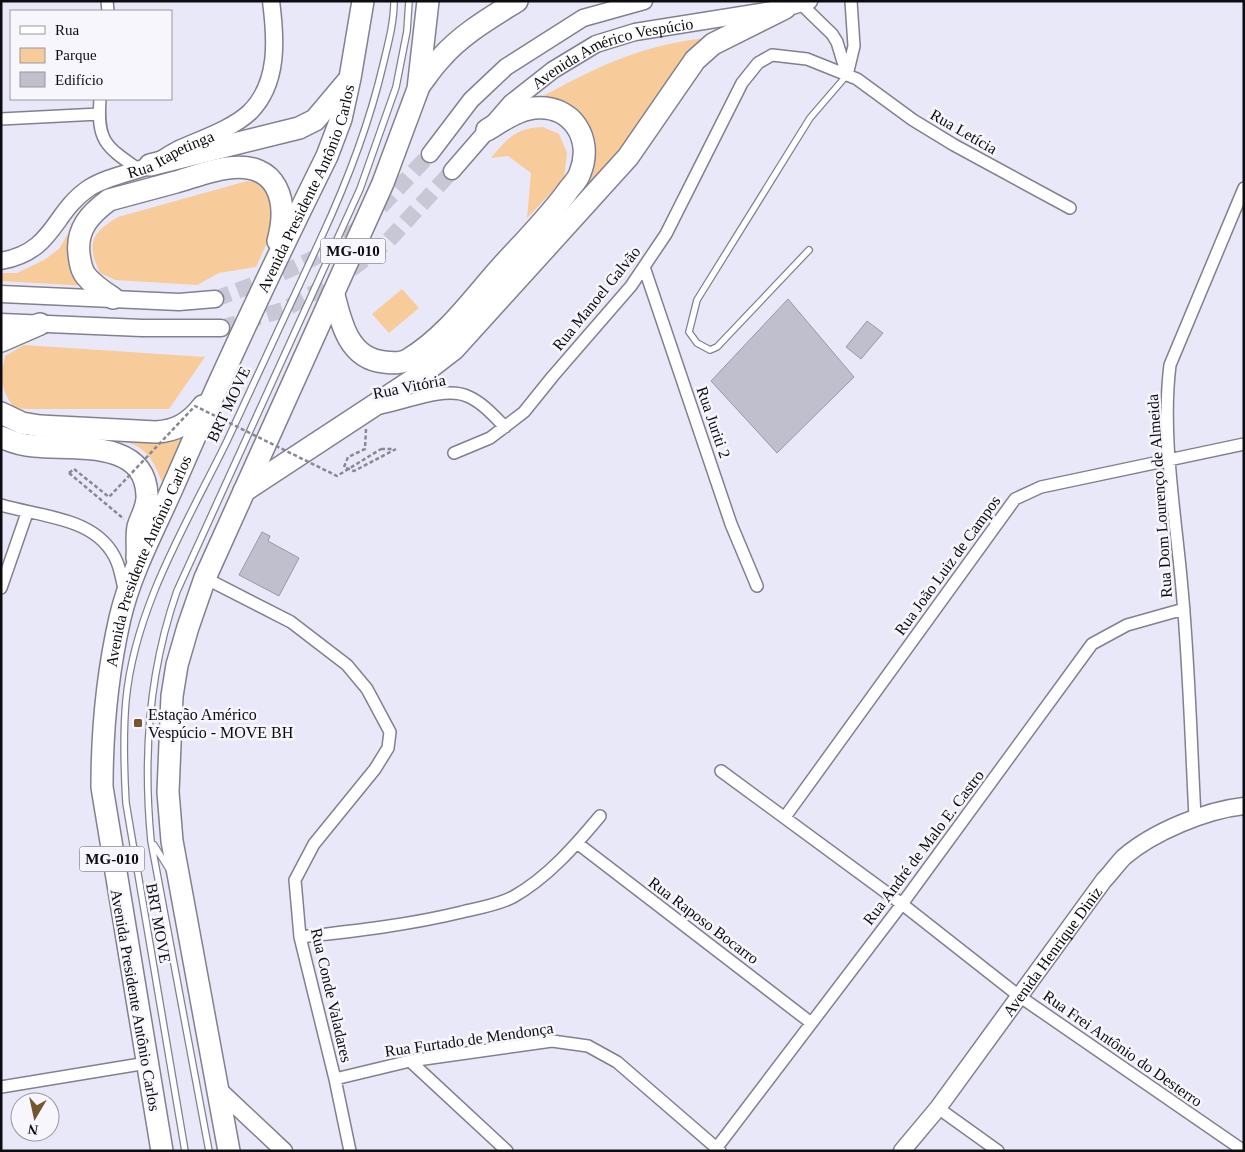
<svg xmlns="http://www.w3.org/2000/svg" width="1245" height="1152" font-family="Georgia,serif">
<rect width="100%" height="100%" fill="#e9e8f9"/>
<path fill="#f7cc9a" d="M705,38L615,158L587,188L594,163L592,139L536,100C595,68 637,46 705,38Z
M543,127L559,134L567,153L564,179L527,218L531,173L508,156L491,158C508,138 515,128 543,127Z
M247,181L259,183L271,191L276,223L256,267L219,273L197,285L115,280L100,273C86,244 91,233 118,217Z
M85,212L87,286L1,281V273H17L44,260L59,249L80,213Z
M402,289L419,308L389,333L372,314Z
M24,345L205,357L169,409H26L14,408C0,388 0,379 5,356Z
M187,432L163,484C157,470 150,451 134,445C109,434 76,440 49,440C39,440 28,438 18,436Z"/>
<path fill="#c0bfce" stroke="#9a98a7" d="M788,299L854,377L777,453L711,381Z
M867,321L883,333L861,359L846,347Z
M262,532L270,536L268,541L299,558L279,596L239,575Z"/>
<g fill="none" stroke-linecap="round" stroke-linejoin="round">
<path stroke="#c8c7d6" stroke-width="16" stroke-dasharray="16 8" stroke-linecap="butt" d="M215,299C253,285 291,271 327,251C367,227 398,187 430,154
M221,328L283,310L339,279L389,240L452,171"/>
<defs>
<path id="lane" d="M809,250L717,347L710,350L697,343L689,332L697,300L810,118L847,75
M154,845L169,869
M185,1151L126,803C124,769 123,734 126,700C135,607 187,523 227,441C259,373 289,306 321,238C347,182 369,125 383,65C388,44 394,23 394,1
M209,1151L151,841C143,758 149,671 177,591L360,189L396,87L407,31L409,1"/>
<path id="street" d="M107,1L108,11
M801,4L832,34L837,42L847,75
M847,75L854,46L851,1
M100,99C97,141 105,146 138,169
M1,119L99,114
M644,267L731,524L757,586
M380,408C404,404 444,386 467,396C482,402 494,416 505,427
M454,453L490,438L524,412L553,376L631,286L666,234L742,83L758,63L772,55L807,59L857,79L913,120L954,145L1070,208
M1,505C41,517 99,517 117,562C121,572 122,582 125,592
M205,578L291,622L347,665L367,689L390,732L388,748L375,769L314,844L295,880L300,937L335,1079L350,1151
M1,588L27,513
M721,771L902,904L1019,996L1244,1151
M785,817L1015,499L1041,487L1244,444
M1195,817C1191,741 1189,664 1182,589C1176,517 1161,436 1170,365L1244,188
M577,843L810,1022
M300,937C354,931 409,925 462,912C479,908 498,905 513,897C547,878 575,846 600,816
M410,1061L507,1151
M335,1079L410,1061L552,1041L588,1046L617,1062L720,1151
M1,1087L147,1063
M938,1108L998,1151
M718,1146L902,904L1092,644L1127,625L1184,609"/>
<g id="secondary">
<path d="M430,154L471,100L506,67L583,18L644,1"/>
<path id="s1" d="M452,171L511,103L553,70L596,44L635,32L785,8L809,1"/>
<path id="s2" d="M1,261C55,251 52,213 89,188C106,177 130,173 149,166C160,161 169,154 179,149C201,139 232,129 250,112C279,83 276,39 271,1"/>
<path d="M1,294L179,302L215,299"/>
<path d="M1,322L142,328H221"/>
<path d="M217,1088L284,1151"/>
<path id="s3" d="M902,1151L938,1108L1104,880C1111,873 1117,864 1124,857C1153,832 1206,810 1244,806"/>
</g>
<g id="highway">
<path d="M419,86C426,77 433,66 441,58C462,34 490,18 517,1"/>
<path d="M150,165L299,128L315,120L347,82"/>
<path d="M334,295C341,323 349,359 384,362C392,363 402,364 409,359C446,337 474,297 502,266C524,242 548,218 567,192C571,186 578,180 580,173C594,139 572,104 534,108C517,110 502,121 487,130"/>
<path d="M113,298C104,292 93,285 86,276C81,270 80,262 79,254C76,229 90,214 109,200C132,194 154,188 176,182C193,177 211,170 228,168C278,161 289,201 278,241"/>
<path d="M1,341L40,324"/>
<path d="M1,413L22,423L40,426L156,432C176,431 190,423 203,406"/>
<path d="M1,437C12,442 22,445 34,446C72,450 145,438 147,495C148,507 141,516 138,527C136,537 138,548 137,558"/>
<path d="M244,491L419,376L454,349L628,157L695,60L713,44L785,8"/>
<path id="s4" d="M162,1151L102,787C102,729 107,675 120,618C131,571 156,526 175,482C223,371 274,263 327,156L341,119L350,78L363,1"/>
<path d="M229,1151L172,841L168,792L172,696L177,665L188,627L205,578L383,183L418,89L428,1"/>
</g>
</defs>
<use href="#lane" stroke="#81808f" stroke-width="8"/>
<use href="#street" stroke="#81808f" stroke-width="14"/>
<use href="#secondary" stroke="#81808f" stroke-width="19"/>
<use href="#highway" stroke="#81808f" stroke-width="24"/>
<path stroke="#888792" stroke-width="2.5" stroke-dasharray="4 2.5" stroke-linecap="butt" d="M366,429L365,449L348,457L344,467L354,471L396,449
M381,449H394
M69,473L124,519"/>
<use href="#lane" stroke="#fff" stroke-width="5.5"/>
<use href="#street" stroke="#fff" stroke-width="11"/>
<use href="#secondary" stroke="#fff" stroke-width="16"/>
<use href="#highway" stroke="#fff" stroke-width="21"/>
<path stroke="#888792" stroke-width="2.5" stroke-dasharray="4 2.5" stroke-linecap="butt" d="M69,473L74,469L109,497L195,406L337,476L381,449"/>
</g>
<rect fill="#76562c" stroke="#f7f6fd" stroke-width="2" x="133" y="718" width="10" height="10" rx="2.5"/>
<g text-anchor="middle" stroke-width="5" stroke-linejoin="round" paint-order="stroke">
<g fill="#f7f6fd" stroke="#525257" stroke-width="1">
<rect x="320.5" y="238.5" width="65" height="25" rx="4"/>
<rect x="79.5" y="846.5" width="65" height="25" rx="4"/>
</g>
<g font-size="15" font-weight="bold" fill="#0c0b10">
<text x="353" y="256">MG-010</text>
<text x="112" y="864">MG-010</text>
</g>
<g font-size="16" fill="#0c0b10" stroke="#f7f6fd">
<text dy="6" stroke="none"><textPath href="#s1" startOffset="206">Avenida Américo Vespúcio</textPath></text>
<text transform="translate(964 131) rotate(30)" y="6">Rua Letícia</text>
<text dy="6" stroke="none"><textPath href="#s2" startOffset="206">Rua Itapetinga</textPath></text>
<text dy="6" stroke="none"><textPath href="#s4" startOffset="1008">Avenida Presidente Antônio Carlos</textPath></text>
<text transform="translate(596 298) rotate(-51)" y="6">Rua Manoel Galvão</text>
<text transform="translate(409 386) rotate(-11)" y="6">Rua Vitória</text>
<text transform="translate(228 404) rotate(-65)" y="6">BRT MOVE</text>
<text transform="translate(714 422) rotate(71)" y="6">Rua Juriti 2</text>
<text transform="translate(1159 496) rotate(-94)" y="6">Rua Dom Lourenço de Almeida</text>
<text dy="6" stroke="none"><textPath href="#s4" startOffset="602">Avenida Presidente Antônio Carlos</textPath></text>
<text transform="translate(947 565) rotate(-54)" y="6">Rua João Luiz de Campos</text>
<text transform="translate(923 847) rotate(-53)" y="6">Rua André de Malo E. Castro</text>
<text transform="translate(704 920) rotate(37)" y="6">Rua Raposo Bocarro</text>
<text transform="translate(159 923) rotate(80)" y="6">BRT MOVE</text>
<text dy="6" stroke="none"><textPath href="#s3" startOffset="250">Avenida Henrique Diniz</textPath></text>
<text transform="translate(332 995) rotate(77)" y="6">Rua Conde Valadares</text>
<text transform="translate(136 1000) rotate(80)" y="6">Avenida Presidente Antônio Carlos</text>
<text transform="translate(469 1039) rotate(-8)" y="6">Rua Furtado de Mendonça</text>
<text transform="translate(1123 1048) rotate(35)" y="6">Rua Frei Antônio do Desterro</text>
</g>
<g font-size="16" fill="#0c0b10" stroke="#f7f6fd" text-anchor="start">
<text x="148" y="720">Estação Américo<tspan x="148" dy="18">Vespúcio - MOVE BH</tspan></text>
</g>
</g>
<rect width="1245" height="1152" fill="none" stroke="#0c0b10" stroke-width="5"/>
<rect x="10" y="10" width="162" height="90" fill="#f7f6fd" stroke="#99989e"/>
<rect x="20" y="26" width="25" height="8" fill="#ffffff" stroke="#99989e"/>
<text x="55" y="35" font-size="15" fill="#0c0b10">Rua</text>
<rect x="20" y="48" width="25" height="15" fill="#f7cc9a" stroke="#99989e"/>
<text x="55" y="60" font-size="15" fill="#0c0b10">Parque</text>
<rect x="20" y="72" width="25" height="15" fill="#c0bfce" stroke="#99989e"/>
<text x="55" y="85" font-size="15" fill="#0c0b10">Edifício</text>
<g transform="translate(35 1117) rotate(189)"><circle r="24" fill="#f7f6fd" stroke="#99989e"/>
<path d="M0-4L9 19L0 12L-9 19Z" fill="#76562c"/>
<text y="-8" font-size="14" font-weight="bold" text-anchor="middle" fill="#0c0b10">N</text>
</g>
</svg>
